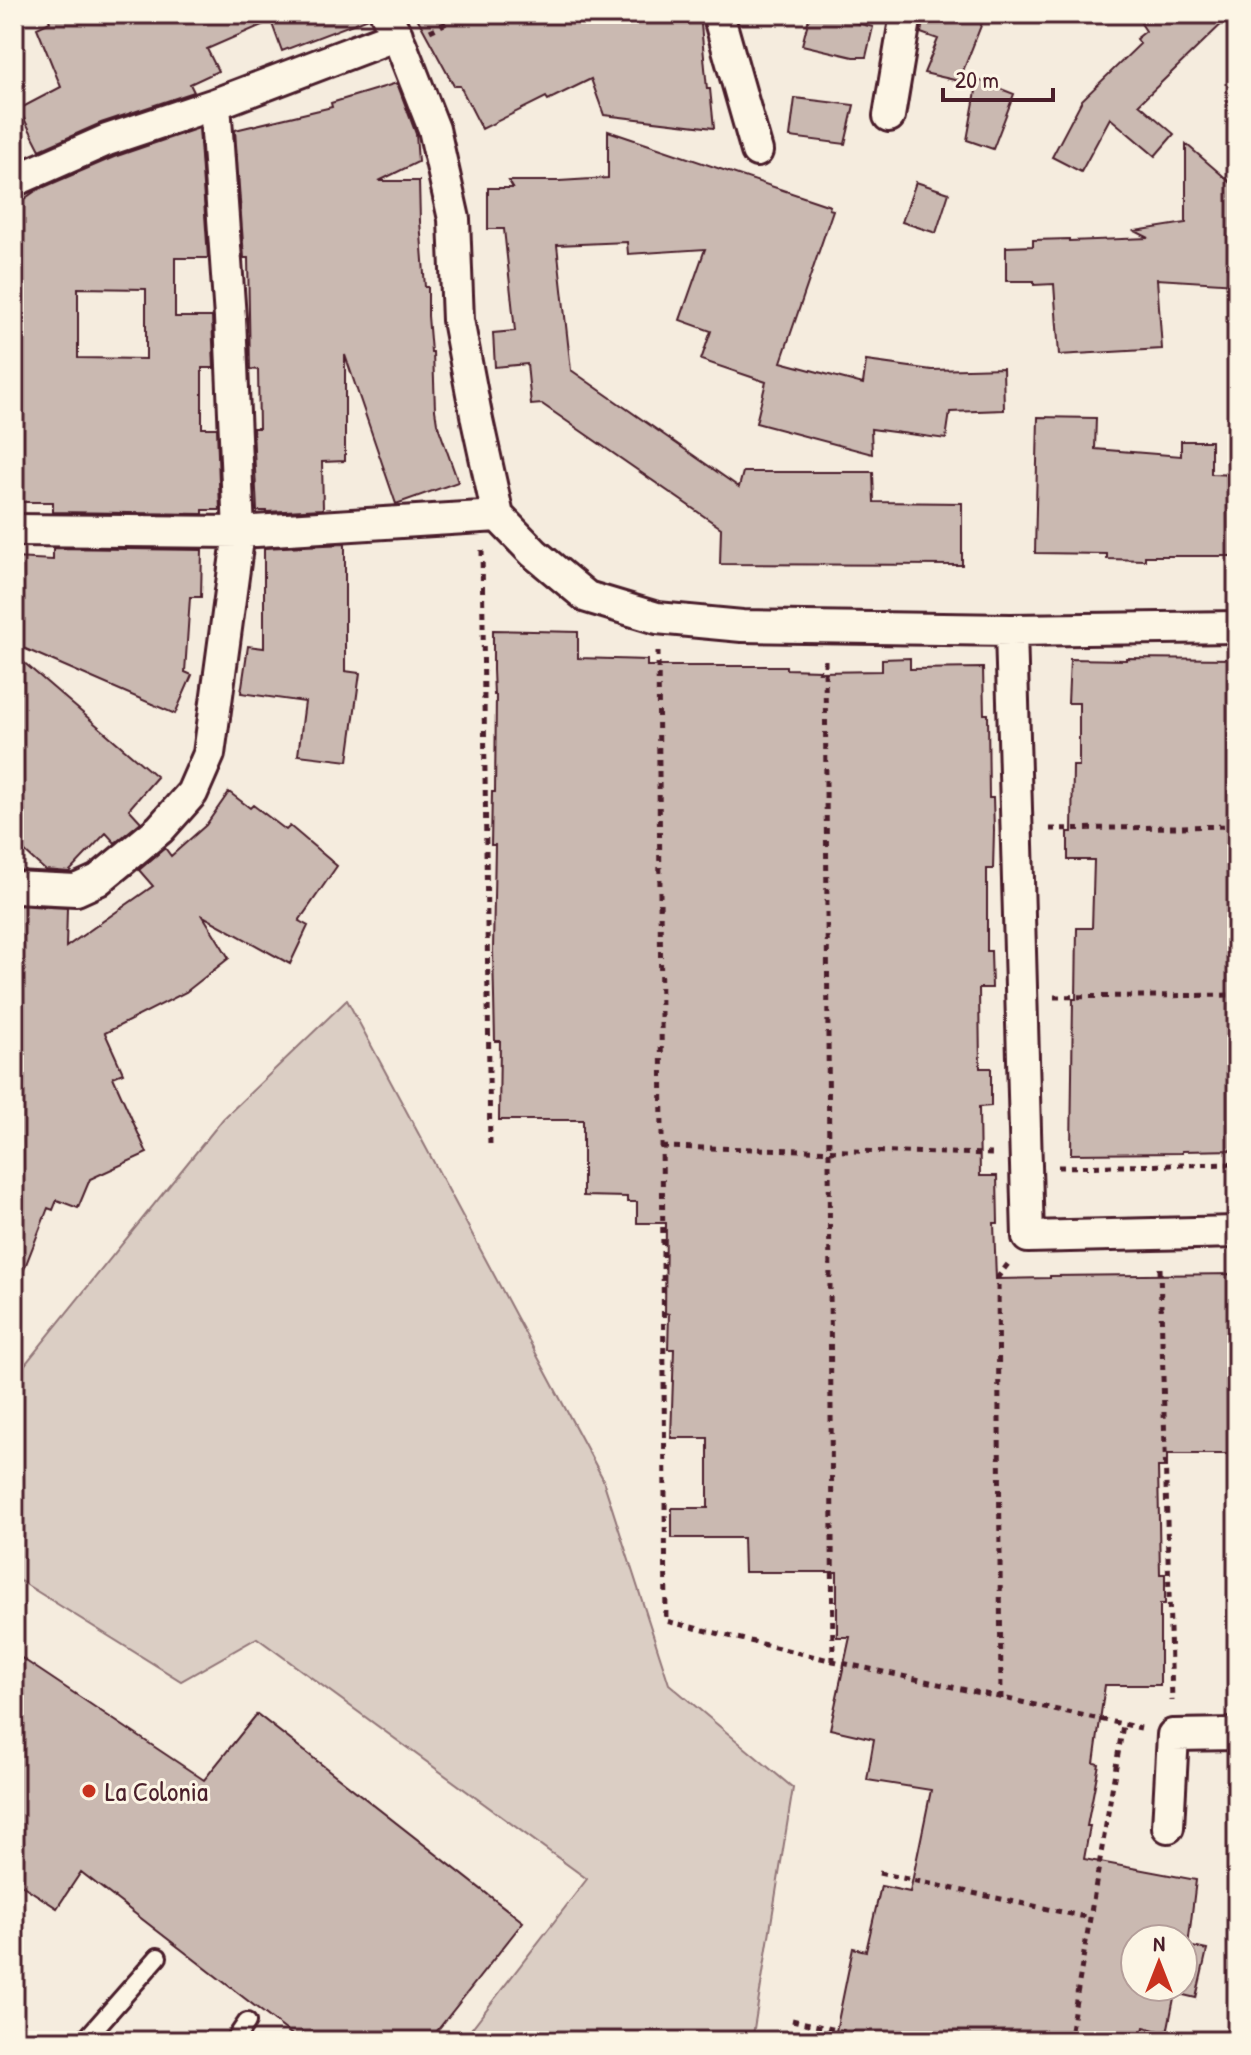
<svg xmlns="http://www.w3.org/2000/svg" width="1251" height="2055" font-family="'Patrick Hand',sans-serif">
<rect width="100%" height="100%" fill="#f5ecde"/>
<filter id="ink" filterUnits="userSpaceOnUse"><feTurbulence type="fractalNoise" baseFrequency=".0125" numOctaves="2"/><feDisplacementMap in="SourceGraphic" scale="16" xChannelSelector="R" yChannelSelector="G"/><feConvolveMatrix kernelMatrix="1 2 1 2 8 2 1 2 1" color-interpolation-filters="sRGB"/></filter>
<g filter="url(#ink)">
<path fill="#dbcec4" stroke="#927678" stroke-width="2" d="M347,1000L602,1477L669,1684L793,1788L752,2041H462L587,1879L257,1638L181,1681L14,1577V1378L223,1119Z"/>
<path fill="#cab9b1" stroke="#4a1f2b" stroke-width="2" fill-rule="evenodd" d="M47,14H368L369,18L282,51L271,21L207,49L218,71L190,84L194,92L101,123L40,150L19,109L61,87L37,28L50,22Z
M415,14H700L707,89H710L714,128L604,115L591,79L548,100L546,97L482,129L460,86H454Z
M810,14H855L853,22L873,27L866,57H853L802,45Z
M924,14H958L982,23L959,81L924,73L938,39L921,33Z
M1135,14H1232L1139,104L1174,134L1155,156L1110,118L1081,172L1052,157L1082,100L1140,44L1136,39L1146,31Z
M978,80L1014,94L993,149L967,140Z
M397,83L416,134L418,162L379,181H419L420,221L425,287H428V316L431,352H433L435,410L437,423L458,482L396,504L345,355V461L322,462L323,509L266,512V511H257L253,428H259L258,370L250,369L248,258H244L235,130L332,107L331,103Z
M795,98L854,105L845,144L790,137Z
M199,128L208,258H175V317H212L214,368H202V428H217L220,510H203V514L53,512V502H16V456H14V206L37,190L114,157ZM78,288L146,289V359L78,358Z
M608,131L830,206L829,209L833,210L781,362L863,384L866,361L932,370L1003,368L1004,410L950,412L946,439L871,429L872,454L756,423L766,382L701,360L711,331L680,320L705,249L628,254L627,242L557,245L571,370L739,487L743,472H873L874,502L962,503V565L720,564L721,528L542,404L531,405L527,364L495,367L493,333L515,331L504,229H488V188H513L509,181H559L608,178Z
M1186,144L1237,188V284L1157,279L1162,349L1059,355L1054,284L1034,285V281H1006V247L1033,246V240L1069,239V241L1149,238L1135,231L1186,223Z
M916,182L949,193L936,233L902,222Z
M1038,417L1096,418L1095,449L1181,456V441H1211V474L1237,475V556H1145V560L1107,559V554L1035,553Z
M345,544V671L360,673L348,761L298,755L305,702L241,693L248,646L264,648V548Z
M53,548L202,550L201,597H190L185,672L192,675L175,714L14,644V558L53,560Z
M493,630L578,632V658L647,660V666H786V669L820,670L819,672L882,671V659L910,658V669L983,668L984,714H988L989,798H993L994,830L993,869H987V951H991L992,988H979L980,1068H991V1106L979,1107L980,1176H997L998,1223H994L996,1279L1050,1278V1276L1237,1274V1454H1167V1467H1158L1160,1574H1165V1604H1160V1685H1105L1094,1763L1099,1764L1087,1826H1090L1084,1859L1196,1880L1188,1946L1207,1950L1196,1998L1175,1993L1167,2033L1144,2027L1141,2041H834L853,1948L866,1951L881,1886L910,1892L931,1790L867,1780L874,1739L830,1729L850,1637H837V1572H744L743,1538H672V1508H708V1438H671L674,1349H668L669,1314L665,1313L666,1223H637V1202H627V1197L583,1196V1120H499L500,1041H495L493,951L495,845H491L492,792H495L496,695H494L493,670ZM1135,1939H1183V1987H1135Z
M14,654L157,777L129,809L141,822L115,843L106,833L69,872L45,870L14,842Z
M1126,658L1237,659L1234,828H1237V858H1232L1233,935H1237V1150L1182,1151V1153L1071,1154L1073,999H1076L1077,928H1092L1094,860H1068V832H1072L1073,766H1079V703H1068L1070,659L1126,660Z
M229,792L250,808L253,805L286,830L290,826L337,866L299,921L308,926L290,964L203,916L229,958L186,992L105,1033L123,1073L113,1077L147,1153L90,1179L78,1208L57,1200L53,1210L48,1208L16,1290H14V905L67,908L66,947L153,886L139,870L165,848L171,856L206,825Z
M14,1653L204,1780L257,1714L523,1922L429,2041H300L81,1872L57,1908L14,1880Z"/>
<g fill="none" stroke-linecap="round" stroke-linejoin="round">
<defs>
<path id="lane" d="M84,2041L158,1957
M234,2041L247,2022"/>
<path id="street" d="M386,14L401,45L434,129L454,219L458,320L477,420L498,516L534,553L587,597L657,618L742,626L1011,630L1237,627
M718,14L757,151
M889,116L906,14
M14,181L107,140L215,104L397,35
M14,530L239,532L498,516
M1011,630L1028,1237L1237,1232
M14,887L76,890L98,880L160,829L192,793L209,754L239,532L230,318L215,104
M1168,1827L1173,1735L1237,1734"/>
</defs>
<use href="#lane" stroke="#4a1f2b" stroke-width="22"/>
<use href="#street" stroke="#4a1f2b" stroke-width="36"/>
<path stroke="#4a1f2b" stroke-width="5" stroke-dasharray="6 6" stroke-linecap="butt" d="M430,31L465,14
M482,550L490,1147
M658,651L666,1621L833,1661L1141,1728
M825,660L833,1661
M1050,829L1237,826
M1054,997L1237,995
M662,1147L993,1154
M1058,1167L1237,1164
M1160,1268L1172,1701
M1001,1699L998,1277L1008,1264
M879,1873L1090,1918
M792,2020L885,2041
M1069,2041L1123,1725"/>
<use href="#lane" stroke="#fcf5e5" stroke-width="16"/>
<use href="#street" stroke="#fcf5e5" stroke-width="30"/>
</g>
</g>
<circle fill="#c8321e" stroke="#fcf5e5" stroke-width="3" cx="89" cy="1791" r="8"/>
<g text-anchor="middle" stroke-width="6" stroke-linejoin="round" paint-order="stroke">
<g font-size="28" fill="#4a1f2b" stroke="#fcf5e5" text-anchor="start">
<text x="105" y="1801">La Colonia</text>
</g>
</g>
<rect width="1251" height="2055" fill="none" stroke="#fcf5e5" stroke-width="48"/>
<rect x="24" y="24" width="1203" height="2007" fill="none" stroke="#4a1f2b" stroke-width="3" filter="url(#ink)"/>
<g transform="translate(1159 1963)"><circle r="38" fill="#fcf5e5" stroke="#b59f9b" stroke-width="2"/>
<path d="M0-6L14 30L0 20L-14 30Z" fill="#c8321e"/>
<text y="-12" font-size="22" font-weight="bold" text-anchor="middle" fill="#4a1f2b">N</text>
</g>
<path d="M943 88v12h110v-12" fill="none" stroke="#4a1f2b" stroke-width="4"/>
<text x="955" y="88" font-size="24" fill="#4a1f2b" stroke="#fcf5e5" stroke-width="6" paint-order="stroke">20 m</text>
</svg>
